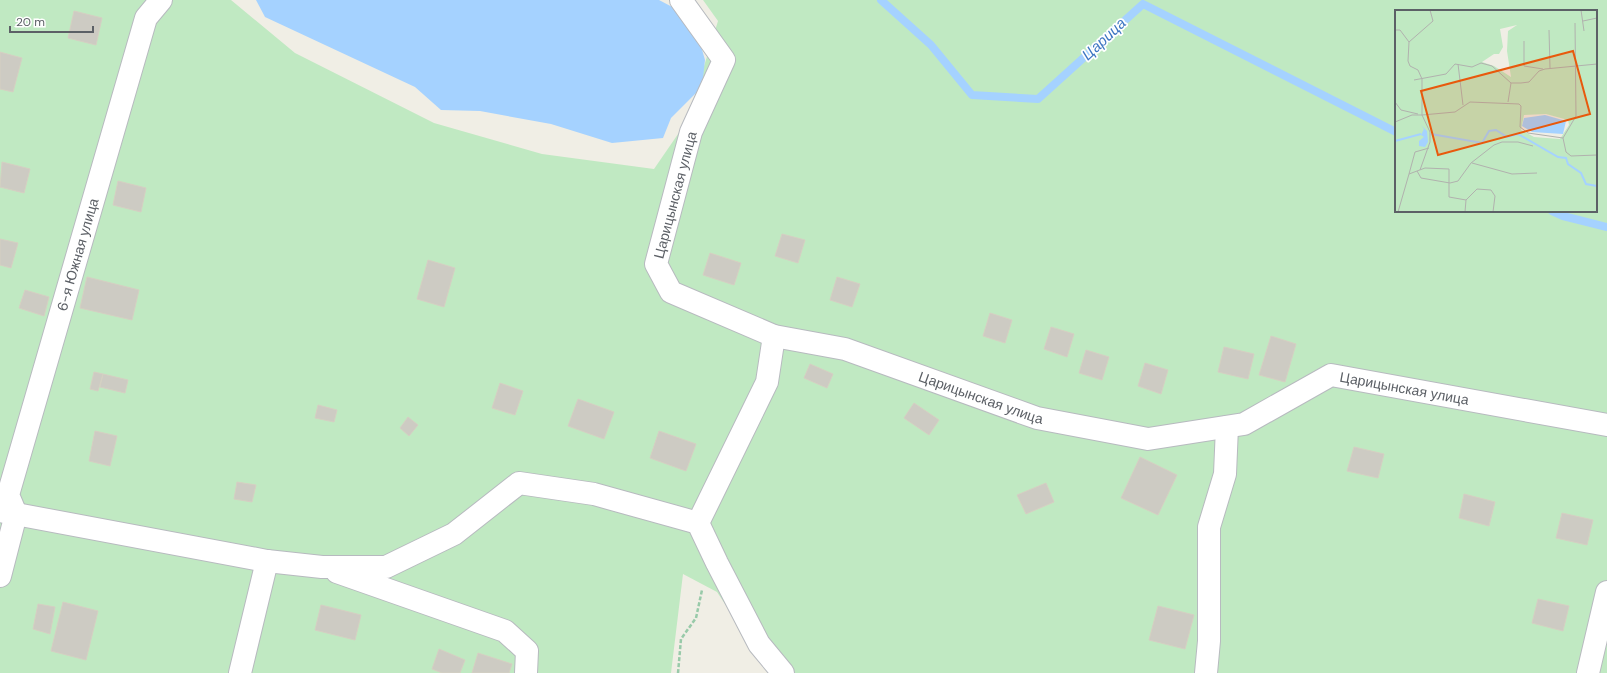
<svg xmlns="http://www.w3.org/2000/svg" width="1607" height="673" font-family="'DM Sans',sans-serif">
<rect width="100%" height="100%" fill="#f0eee5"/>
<path fill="#c0e9c2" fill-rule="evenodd" d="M0,0H231L295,53L434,123L542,154L654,169L687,121L718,21L703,0H1607V673H771L717,592L683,574L671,673H0ZM1396,11H1596V211H1396Z"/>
<path fill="#a5d2ff" d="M256,0H659L678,10L697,32L705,60L702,87L671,118L663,138L612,143L551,124L480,111L441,110L415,87L265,17Z"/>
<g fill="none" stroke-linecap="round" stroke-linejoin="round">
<path stroke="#a5d2ff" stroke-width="8" d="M881,0L931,45L972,95L1038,99L1143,4L1396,132
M1552,211L1563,216L1607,227"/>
</g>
<path fill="#cdcbc3" stroke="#d5d0c2" d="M74,11L102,18L96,45L68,38Z
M0,52L22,58L13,92L0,89Z
M2,162L30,169L24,193L0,187Z
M118,181L146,188L141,212L113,205Z
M782,234L805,240L798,263L775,256Z
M0,239L18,243L11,268L0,265Z
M710,253L741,263L734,285L703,275Z
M428,260L455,268L444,307L417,299Z
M87,277L139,290L132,320L80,308Z
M837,277L860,284L852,307L830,300Z
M25,290L49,297L44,316L19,308Z
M990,313L1012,320L1005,343L983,336Z
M1051,327L1074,334L1067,357L1044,349Z
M1271,336L1296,344L1285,382L1259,375Z
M1224,347L1254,354L1248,379L1218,372Z
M1086,350L1109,357L1102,380L1079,373Z
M1145,363L1168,370L1161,394L1138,386Z
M810,364L833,374L827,388L804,378Z
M94,372L103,374L98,391L90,389Z
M103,374L128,380L125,393L100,387Z
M500,383L523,391L515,415L492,408Z
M578,399L614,412L604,439L568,426Z
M914,403L939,420L929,435L904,418Z
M318,405L337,410L334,422L315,418Z
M408,417L418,425L409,436L400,428Z
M95,431L117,436L110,466L89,461Z
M659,431L696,444L686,471L650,458Z
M1354,447L1384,454L1378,478L1347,471Z
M1140,457L1177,475L1158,515L1121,498Z
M237,482L256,485L252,502L234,499Z
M1046,483L1054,502L1026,514L1017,495Z
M1464,494L1495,502L1489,526L1459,518Z
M1562,513L1593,520L1587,545L1556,538Z
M1538,599L1569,606L1563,631L1532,623Z
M63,602L98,611L86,660L51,651Z
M38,604L55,607L50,634L33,629Z
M321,605L361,615L355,640L315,630Z
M1158,606L1194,615L1185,649L1149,640Z
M439,649L465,660L460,673H442L432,669Z
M478,653L512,664L509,673H472Z"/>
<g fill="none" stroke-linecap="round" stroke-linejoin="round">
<defs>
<g id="minor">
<path id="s1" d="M681,0L724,60L691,132L656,264L671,292L774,336L845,349L1037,418L1148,439L1244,424L1331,375L1607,425"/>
<path d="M0,511L267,561L322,567H386L454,534L519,483L594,494L698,523L717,563L759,644L783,673"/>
<path d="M698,523L767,382L774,336"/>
<path d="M337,572L505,631L527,651L526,673"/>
<path id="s2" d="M0,576L16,514L8,495L146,18L161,0"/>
<path d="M240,673L267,561"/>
<path d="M1206,673L1209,641V527L1225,474L1227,427"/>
<path d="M1588,673L1607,592"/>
</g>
</defs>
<use href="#minor" stroke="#b7babf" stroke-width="24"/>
<path stroke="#98caa9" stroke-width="2.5" stroke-dasharray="4 2" stroke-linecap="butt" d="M678,673L681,639L696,618L702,590"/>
<use href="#minor" stroke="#fff" stroke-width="22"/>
</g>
<g text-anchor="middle" stroke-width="3.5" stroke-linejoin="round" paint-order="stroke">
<g font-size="14" fill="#5c6066" stroke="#fff">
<text transform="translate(675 195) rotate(-75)" y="5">Царицынская улица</text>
<text dy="5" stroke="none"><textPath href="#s2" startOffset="335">6-я Южная улица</textPath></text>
<text dy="5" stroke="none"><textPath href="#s1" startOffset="1094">Царицынская улица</textPath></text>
<text dy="5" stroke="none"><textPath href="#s1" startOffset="650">Царицынская улица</textPath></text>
</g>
<g font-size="15" font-style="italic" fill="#3d76c2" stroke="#fff">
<text transform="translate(1104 39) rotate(-43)" y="5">Царица</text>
</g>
</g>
<g transform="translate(1395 10)">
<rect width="202" height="202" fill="#f0eee5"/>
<path d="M0,0H202V202H0ZM122,15L113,21L112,41L116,67L99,56L87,52L99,44H104L108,37L105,19ZM151,104L173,110L174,115L165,129L139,127L126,120L129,105Z" fill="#c0e9c2" fill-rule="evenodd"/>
<path d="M150,105L171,111L168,124L137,122L127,116L129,108ZM26,115L32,121L33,132L30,137L24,136V131L29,127L26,125L29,119Z" fill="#a5d2ff"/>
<path fill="none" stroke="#a5d2ff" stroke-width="2" d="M36,124L87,133L94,121L101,120L112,127L123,124L163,147L171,148L173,154L186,163L191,174L202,176M0,131L26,124"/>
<path fill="none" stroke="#b1b1ae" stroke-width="1" d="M186,0L189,21M188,11L202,8M0,20H5L14,32M154,20L155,58M129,31V56L148,59M63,54L68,95M19,70L51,64L60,54L77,57L86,53L97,56L116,73H126L134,72L144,61L150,59L202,54M0,92L6,100L23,104M113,92L116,73M0,112L17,105H27V69L23,60L15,56L13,51L14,32L38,11L35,0M168,128L181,106L180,13M77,153L117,164L142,163M25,160L35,132V122L27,105L60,102L75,92L124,94L126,96L125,117L133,123L168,128L171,142L176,146L202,145M22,161L26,168L55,173L63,171L76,153L99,135L107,132H123L138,136M14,164L20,142L34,138M71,190L82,179L96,180L100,186L98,202M3,202L14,164L30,158L54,159V187L71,190L70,202"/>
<path fill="#e8590c" fill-opacity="0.15" stroke="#e8590c" stroke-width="2" d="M178,41L195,104L43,145L26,81Z"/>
<rect width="202" height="202" fill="none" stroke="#5c6066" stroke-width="2"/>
</g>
<path d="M10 26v6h83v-6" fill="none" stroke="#5c6066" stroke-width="2"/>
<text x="16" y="26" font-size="12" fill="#5c6066" stroke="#ffffff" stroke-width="3" paint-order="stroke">20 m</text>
</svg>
